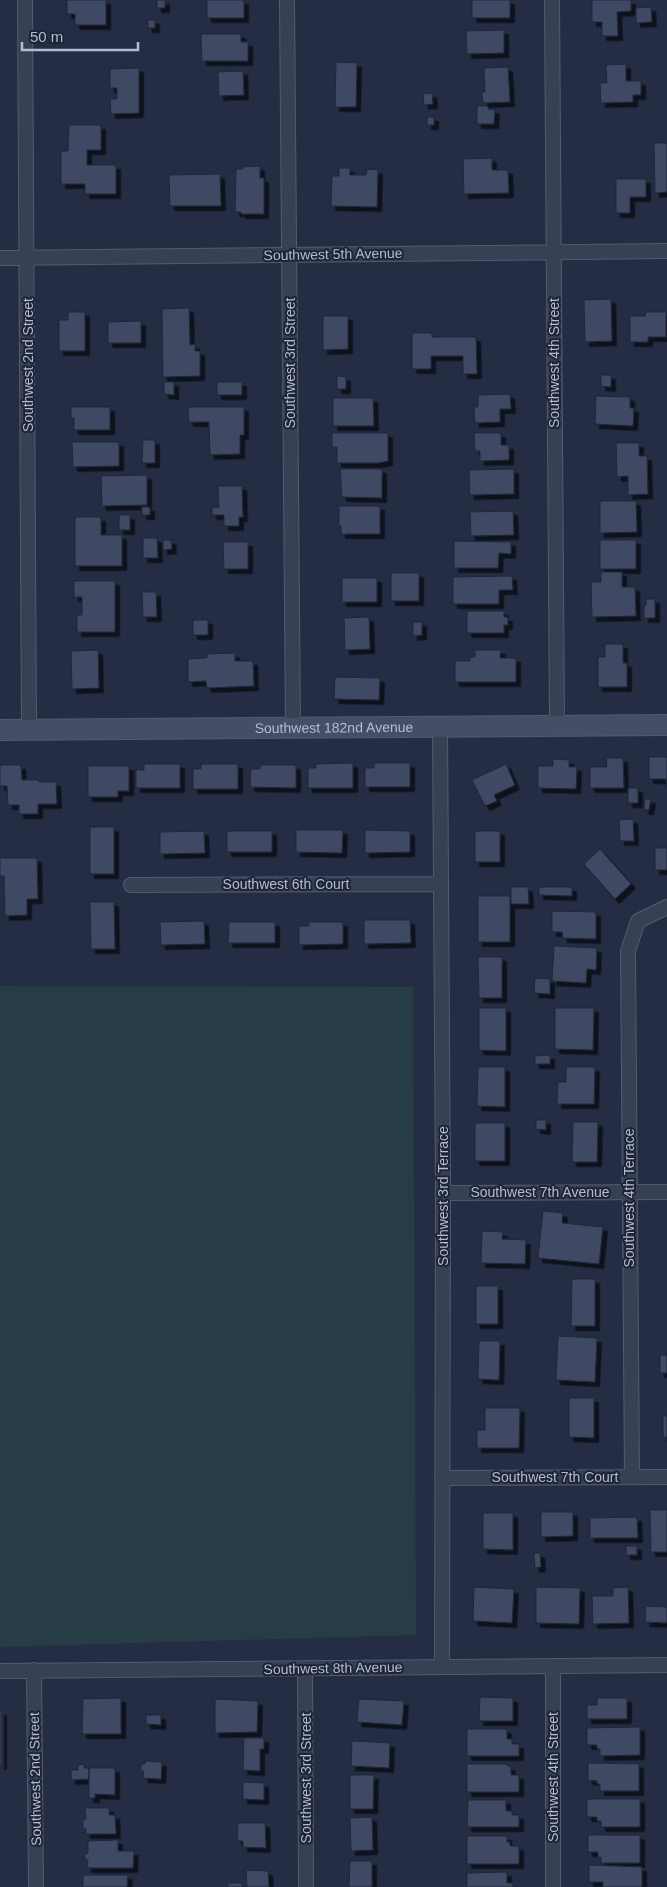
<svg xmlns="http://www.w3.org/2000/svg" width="667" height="1887" font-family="Arial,sans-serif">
<defs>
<filter id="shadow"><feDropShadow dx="4.5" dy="4.5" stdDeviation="0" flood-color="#0009"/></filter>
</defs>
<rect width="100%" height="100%" fill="#242d44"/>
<path fill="#263d45" d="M0,986L413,987L416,1635L0,1647Z"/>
<path fill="#404a64" stroke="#1f273a" filter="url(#shadow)" d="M67,0H106V25H75V14H67Z
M157,0H165V8H157Z
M207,0H244V18H207Z
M472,0H510V18H472Z
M592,0H631V11L617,12L618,36H602V22H592Z
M651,7L652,22L636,23V8Z
M148,20H155V28H148Z
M504,30V53L467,54L466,31Z
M201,34H241V42H248V61H202Z
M336,62L357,63L356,107H335Z
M626,64V81H641V95H633V102L601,103L600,83H607L606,65Z
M508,67L510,102L483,103L482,92H485L484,68Z
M139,68V113L111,114L110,99H117V88H110V69Z
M243,71L244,95L219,96L218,72Z
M432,93L433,104L424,105L423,94Z
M477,106H488V109L495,110L494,124H477Z
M427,117H434V125H427Z
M69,125H101V150H87V165H116V194H85V184H61V151H68Z
M654,143H667V192L655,193Z
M492,158V170H508L509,193L464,194L463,159Z
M260,166V178H264V214H241V212H235L236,169H243V167Z
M339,168H350V175H366L367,169L378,170L377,207L331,206L332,176H339Z
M220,174L221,206H170L169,175Z
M616,179H646V197H630V213H616Z
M611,299L612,341L585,342L584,300Z
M189,308L190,345L195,344V351H200V376L163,377L162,309Z
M68,312H85V351H59V320H68Z
M646,312H666V337H648V342H630V316H645Z
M323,316H348V349L323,350Z
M141,321V343H108V322Z
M412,333H432V337H476L477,374H463V356H431V369H412Z
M601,375H611V387L601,386Z
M337,376L346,377V389H337Z
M164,382H174V395L164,394Z
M217,382H242V395H217Z
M510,394L511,409H500V422L475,423L474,407H478V395Z
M596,396L630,397V408H634L633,426L595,424Z
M333,398H373L374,426H333Z
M71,407H110V430H74V418H71Z
M188,407H244V435H240V454L210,455L209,422H189Z
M332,433H388V461L378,463H337V447H332Z
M474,433H501V445H509V460L480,461V451H475Z
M143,440H155V463H142Z
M72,442H119V466L73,467Z
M616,443H639V456H647L648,494L628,495V476L617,477Z
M340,469H382V498L342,497Z
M514,469V494L470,495L469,470Z
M147,475V505L102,506L101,476Z
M218,486H242L243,517H239V526H224V515H212V508L219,507Z
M600,501H636L637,532L600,533Z
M339,506H380V534H341V526H339Z
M142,507H150V515H142Z
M513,511L514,535L471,536L470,512Z
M119,515H130V530H119Z
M75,517H101V535H122V566H75Z
M143,538H157L158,558H143Z
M163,540H171L172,549L163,550Z
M600,540H636V569H600Z
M454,541L511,542V554L499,553L498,568H454Z
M223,542H248V569H224Z
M601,572H622V587H635L636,616L592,617L591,582H601Z
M391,573H419V601H391Z
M512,576L513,590H499V604H453V577Z
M342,578H377V602H342Z
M74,581H115V632H77V615H82V597H74Z
M142,592H156L157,617H143Z
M646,599H655V618H644V607L646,605Z
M467,611H504V617H508V625H504V633H467Z
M369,617L370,649L345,650L344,618Z
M193,620H208V635H193Z
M413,622H422V635L413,636Z
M605,644H623V663H627V687H598V657H605Z
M98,650L99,688L72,689L71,651Z
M475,650H501L500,658H516V682H455V661H470V657H475Z
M235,653V661H253L254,686L207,688L206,681L188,682V659L207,658V654Z
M335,677L380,678L379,700L334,699Z
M649,757H667V788L666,779H649Z
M606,758H623L624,788H590V767H607Z
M553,759L569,760V767H577L576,789L538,788V766H553Z
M353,763V788H308V768H316V764Z
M374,763H410V787H365V768H374Z
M144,764H180V788H136V770H144Z
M201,764H238V789H193V769H201Z
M506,764L515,785L494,795L497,801L485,806L472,780Z
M0,765H21L22,780H39V782H56L57,804H38V814H19V805H8L7,786H0Z
M260,765H296V788L250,787L251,769H260Z
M88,766H129V791H118V797H88Z
M628,788H638V803H628Z
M645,799H651L649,810H644Z
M633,819L634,841H620L619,820Z
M90,827H114V874H90Z
M296,830H343L342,853L296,852Z
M365,830L410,831V852L365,853Z
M204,831L205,853L160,854V832Z
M227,831H272V852H227Z
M475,831H500V862H475Z
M655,848H667V870H655Z
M600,849L631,884L615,899L584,864Z
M0,858H37L38,899H27V915L5,916L4,876H0Z
M511,887H528L529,904H511Z
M539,887H572V896L539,895Z
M478,896H510V942H478Z
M90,902H114L115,949H91Z
M552,911L596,912V939L563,938L562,932H552Z
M364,920H410L411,943L364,944Z
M204,921L205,944L161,945L160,922Z
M229,922H275V943H228Z
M309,922H343V944L299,945V926H309Z
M554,946L597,948L596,970L587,969L586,983L552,981Z
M478,957H502V998H479Z
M535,978L550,979V994L534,993Z
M479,1008H506V1051L479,1050Z
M555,1008H594L593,1050L555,1049Z
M550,1055V1064H535V1056Z
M478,1067H505V1107L477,1106Z
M566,1067H595L594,1104H557L558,1082H566Z
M536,1120H546V1130L536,1129Z
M573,1122H598L597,1162H572Z
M475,1123H505V1161H475Z
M543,1211L563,1213L562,1223L603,1227L599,1264L538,1258Z
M482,1231L503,1232L502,1239L526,1240L525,1264L481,1263Z
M572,1279H595V1326H571Z
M476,1286H498V1324H476Z
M558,1336L597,1338L595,1382L556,1380Z
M479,1341H500L499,1380L478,1379Z
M660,1355H667V1373H660Z
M569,1398H594V1438L569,1437Z
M485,1408H520L519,1448H477V1430H485Z
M663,1416H667V1437H663Z
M650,1510H667V1552H651Z
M541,1512H573V1536L541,1537Z
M483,1513H513V1550L483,1549Z
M637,1517L638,1538H590V1518Z
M626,1546H637V1555H626Z
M534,1553H540L541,1567L535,1568Z
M474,1587L514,1589L512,1623L473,1621Z
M536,1587L580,1588L579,1624L536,1623Z
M628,1587L629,1623L593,1624L592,1596H613V1588Z
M646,1606L667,1607V1623L645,1622Z
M480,1697L513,1698V1721H479Z
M121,1698V1734H82L83,1699Z
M597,1698H627V1719H587V1705H597Z
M215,1699L258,1701L257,1732L215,1733Z
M359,1699L404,1701L402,1725L357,1722Z
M0,1711H2V1765H0Z
M146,1715H161V1725L146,1724Z
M640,1727V1755L600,1756V1749H597V1745H587V1728Z
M467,1729H507V1739H512V1744H519V1756H467Z
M244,1738H264V1749H260V1771L243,1770Z
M352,1741L390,1743L389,1768L351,1766Z
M145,1761L162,1762L161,1779L143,1778L144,1771H141V1764H145Z
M588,1763L639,1764V1791H600V1784H597V1781L588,1780Z
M84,1764V1768H89V1779L71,1780V1770H78V1765Z
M467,1764H507V1766H511V1775H519V1792H467Z
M89,1768H115V1795L95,1794V1798H89Z
M350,1775H374L373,1809H350Z
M243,1782L264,1783V1800L243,1799Z
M587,1799H640V1827H601V1821H597V1817H587Z
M468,1800H506V1811H512V1815H519V1827H467Z
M85,1808H109V1815H115L116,1834H86V1829H83V1820L86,1819Z
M372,1817L373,1850L351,1851L350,1818Z
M238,1823H265L266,1848L243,1847V1841H237Z
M588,1835H640V1863H601V1857H598V1852H588Z
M467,1836H507V1842H510V1846H519V1864H467Z
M118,1840V1851H134L133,1868H87L88,1860H85V1854L88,1853V1841Z
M350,1861H372V1887H349Z
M589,1865L642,1867V1887H603V1882H589Z
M246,1870L268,1871L269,1887H247Z
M507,1872V1883H513V1887H467V1873Z
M83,1875H128L127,1887H83Z
M228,1883H242V1887H228Z"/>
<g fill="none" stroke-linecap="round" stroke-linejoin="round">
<defs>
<path id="street" d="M25,0L29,730
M287,0L293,727
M552,0L557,725
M0,258L667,251
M440,726L443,1193L442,1667
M131,885L441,884
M443,1193L667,1192
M632,1477L628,951L638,921L667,907
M442,1478L667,1477
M553,1666V1887
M305,1668L306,1887
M34,1670L36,1887
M0,1671L667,1665"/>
<g id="secondary">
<path id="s1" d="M0,730L667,725"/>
</g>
</defs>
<use href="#street" stroke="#545b6d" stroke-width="16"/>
<use href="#secondary" stroke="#545b6d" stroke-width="22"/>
<use href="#street" stroke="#384053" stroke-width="14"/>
<use href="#secondary" stroke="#464e66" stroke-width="20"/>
</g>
<g text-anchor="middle" stroke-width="4" stroke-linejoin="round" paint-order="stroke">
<g font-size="14" fill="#b6bccd" stroke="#1d2538">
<text transform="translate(333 254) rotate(-1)" y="5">Southwest 5th Avenue</text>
<text transform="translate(290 363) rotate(-90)" y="5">Southwest 3rd Street</text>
<text transform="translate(554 363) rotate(-90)" y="5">Southwest 4th Street</text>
<text transform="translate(28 365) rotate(-90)" y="5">Southwest 2nd Street</text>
<text dy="5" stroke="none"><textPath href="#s1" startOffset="334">Southwest 182nd Avenue</textPath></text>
<text x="286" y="889">Southwest 6th Court</text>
<text x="540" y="1197">Southwest 7th Avenue</text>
<text transform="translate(443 1196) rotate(-90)" y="5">Southwest 3rd Terrace</text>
<text transform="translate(629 1198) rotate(-90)" y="5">Southwest 4th Terrace</text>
<text x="555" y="1482">Southwest 7th Court</text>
<text transform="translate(333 1668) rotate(-1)" y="5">Southwest 8th Avenue</text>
<text transform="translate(553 1777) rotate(-90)" y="5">Southwest 4th Street</text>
<text transform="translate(306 1778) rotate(-90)" y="5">Southwest 3rd Street</text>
<text transform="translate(35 1779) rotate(-91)" y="5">Southwest 2nd Street</text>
</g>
</g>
<path d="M22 42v8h116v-8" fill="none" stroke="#b6bccd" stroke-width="2.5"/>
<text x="30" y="42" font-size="15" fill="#b6bccd" stroke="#1d2538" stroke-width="4" paint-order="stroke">50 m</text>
</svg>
